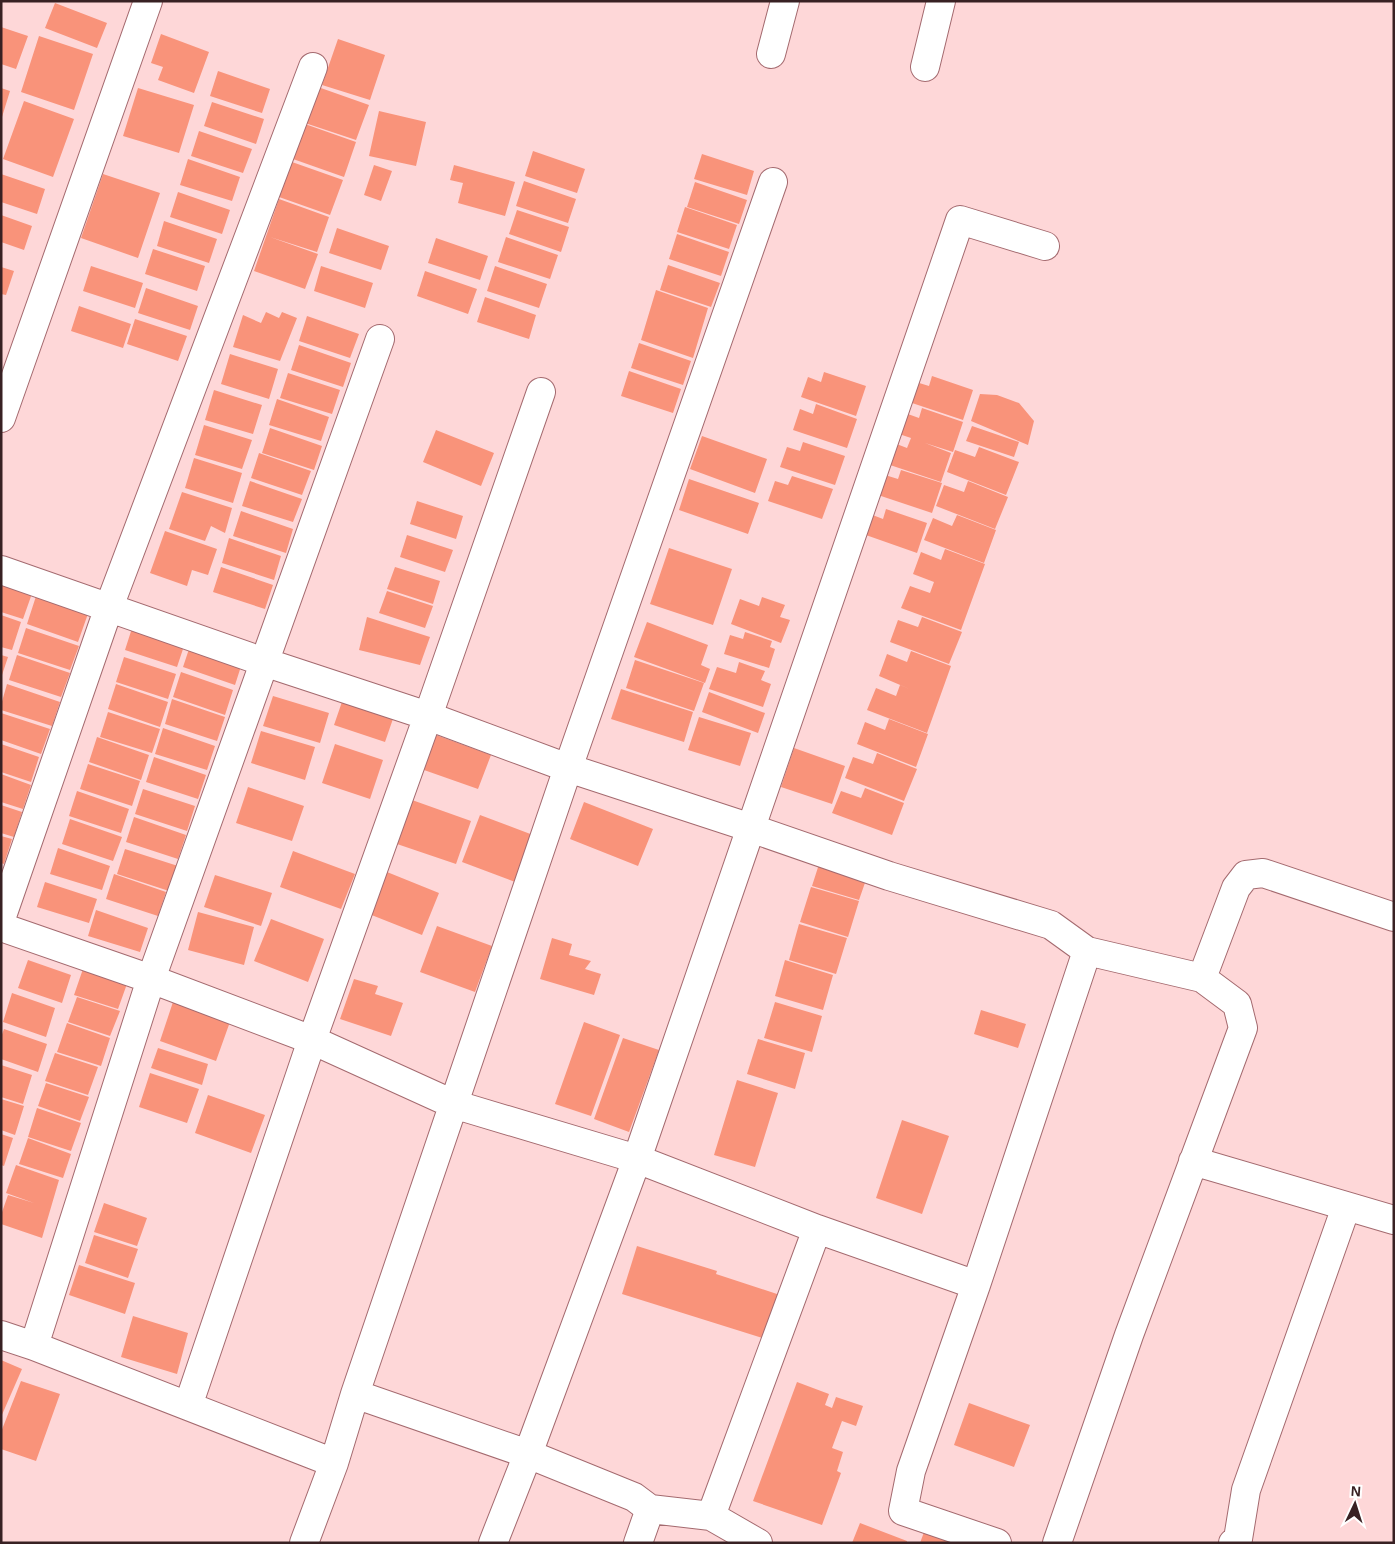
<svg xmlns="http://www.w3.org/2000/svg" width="1395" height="1544" font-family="Helvetica,sans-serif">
<rect width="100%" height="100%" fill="#fed7d8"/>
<path fill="#f9937a" d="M55,3L107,23L97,48L45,28Z
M1,27L28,36L16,69L1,64Z
M161,34L209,52L194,93L158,80L163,67L151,63Z
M39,36L93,54L74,110L21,92Z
M338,39L385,55L370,100L322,85Z
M218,71L270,89L262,113L210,96Z
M318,87L369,105L356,140L305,123Z
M1,88L10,91L2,117H1Z
M138,88L194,105L179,153L123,136Z
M24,101L74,119L53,177L3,159Z
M212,102L264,119L256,144L204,126Z
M379,111L426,122L416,166L369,156Z
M305,124L356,142L344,177L293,159Z
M199,131L252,149L243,173L191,156Z
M533,151L585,169L577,193L525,176Z
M702,154L754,171L747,195L694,179Z
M188,159L240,177L232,201L180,185Z
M292,162L343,180L330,215L279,197Z
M374,165L392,171L381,201L364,195Z
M454,165L515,182L505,216L458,203L463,183L450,180Z
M1,174L45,189L37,214L1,202Z
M103,174L160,193L138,258L81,238Z
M524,181L576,199L568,223L516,206Z
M695,182L747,200L739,224L687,207Z
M178,192L230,210L222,234L170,217Z
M279,199L329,217L317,252L270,237L318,254L305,289L254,271Z
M685,207L737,225L729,249L677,232Z
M517,210L569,227L561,252L509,234Z
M1,215L32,226L24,250L1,242Z
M164,221L217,239L209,263L157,246Z
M337,228L389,246L381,270L329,253Z
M677,234L729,252L721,276L669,259Z
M506,237L558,255L550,279L498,262Z
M436,238L488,256L480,280L428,263Z
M153,249L205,266L197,291L145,274Z
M668,265L720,283L711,307L660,290Z
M91,266L143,283L135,308L83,291Z
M321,266L373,283L365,308L314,291Z
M495,266L547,284L539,308L487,291Z
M1,267L14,271L6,295L1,294Z
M425,271L477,289L468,314L417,296Z
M146,288L198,306L190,330L138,313Z
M656,290L708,308L693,358L641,340Z
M485,297L536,315L529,339L477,322Z
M79,306L131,324L123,348L71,331Z
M266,312L279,318L282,312L297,318L280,361L233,347L243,315L261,323Z
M307,316L359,334L350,358L299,341Z
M135,319L187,336L178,361L127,344Z
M639,343L691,361L683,385L631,368Z
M299,345L351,363L343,387L291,370Z
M230,354L278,369L269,399L221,384Z
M629,371L681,389L673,413L621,396Z
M824,372L866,386L856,416L801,397L808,377L821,382Z
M288,373L340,390L332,414L280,398Z
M932,376L973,390L963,420L909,402L916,382L929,386Z
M214,390L262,405L253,434L205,420Z
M980,394L997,395L1019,403L1034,421L1028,445L971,421Z
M277,399L329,417L321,441L269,425Z
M816,404L857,419L847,448L793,430L800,409L813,414Z
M922,408L963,422L953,452L925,443L951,453L941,482L887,464L894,443L907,448L911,438L899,434L905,413L919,418Z
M204,425L252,440L242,469L195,455Z
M972,426L1019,442L1014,457L966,441Z
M270,428L322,446L314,470L262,453Z
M436,430L494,453L481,486L423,462Z
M702,436L767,459L755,493L690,469Z
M803,442L845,456L835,485L780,467L787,447L800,451Z
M979,447L1019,462L1006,495L947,472L955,450L975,457Z
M259,453L311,471L302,495L251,478Z
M194,458L242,473L233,503L185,488Z
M901,470L942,483L932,513L878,495L885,475L898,479Z
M792,476L833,489L822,519L768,501L775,481L788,485Z
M689,479L759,503L748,534L679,510Z
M250,481L302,499L293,522L242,506Z
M968,481L1008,497L995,529L936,506L944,485L964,492Z
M182,492L232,508L225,533L211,526L205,541L169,529Z
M417,501L463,516L456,539L410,524Z
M886,509L927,523L917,553L863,534L870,514L883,519Z
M241,511L293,529L286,553L233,536Z
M957,515L996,530L984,563L924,540L933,518L952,526Z
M165,531L217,549L208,575L192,570L187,586L150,573Z
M407,535L453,550L445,572L400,557Z
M229,538L281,556L274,580L222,563Z
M669,548L732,569L713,625L650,604Z
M945,549L985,564L961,630L901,608L910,586L930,593L934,582L913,574L921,552L941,560Z
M221,567L273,585L265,609L213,592Z
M395,567L440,581L433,604L387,589Z
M1,574L35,585L23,619L1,612Z
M38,590L90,608L78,642L27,624Z
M387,591L433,606L425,628L379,613Z
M762,597L785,605L780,617L790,620L781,643L731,624L740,599L759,606Z
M1,615L21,622L12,650L1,647Z
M367,617L430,637L420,665L359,650Z
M922,617L962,632L949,664L890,642L898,620L918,627Z
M647,622L708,645L701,665L710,669L705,683L634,657Z
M133,625L185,643L177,667L125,650Z
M26,628L79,646L70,670L18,653Z
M745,632L772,641L770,647L775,649L769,668L724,654L730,635L743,639Z
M191,643L243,660L235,685L183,667Z
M911,651L951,666L927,733L867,710L876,688L896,696L900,685L912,690L879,676L887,654L907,662Z
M1,655L8,657L2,675H1Z
M17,655L70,673L61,697L9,680Z
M124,657L176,674L168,699L116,682Z
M635,660L704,683L694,711L626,688Z
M739,662L765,671L761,680L771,684L763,707L709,689L717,667L736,673Z
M181,672L233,690L225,715L173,697Z
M7,684L60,702L52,726L1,710V705Z
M116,684L168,702L160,727L108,709Z
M621,689L693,712L684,742L611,719Z
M709,692L765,713L758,733L702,712Z
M273,696L329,713L320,743L263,726Z
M344,696L395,713L385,742L334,725Z
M172,699L225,717L217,741L165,724Z
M108,712L160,729L152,753L100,737Z
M1,713L50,729L41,754L1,740Z
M699,717L751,733L740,766L688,750Z
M889,719L928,734L916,767L857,744L865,722L885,730Z
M163,728L215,746L207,770L155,754Z
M261,731L315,747L305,780L251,763Z
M436,735L491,755L478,789L424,770Z
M97,737L149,755L141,780L89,762Z
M1,744L39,757L31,782L1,772Z
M335,744L383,760L370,799L322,783Z
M794,748L845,766L832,804L781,787Z
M877,753L917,769L904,801L845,778L853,757L873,764Z
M154,757L206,775L198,799L146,782Z
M88,764L140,781L132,806L80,789Z
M1,774L31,785L23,809L1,802Z
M248,787L304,806L292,841L236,823Z
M865,788L904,803L892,835L832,813L841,791L861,798Z
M143,789L195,806L187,831L135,814Z
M77,791L129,809L121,833L69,816Z
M412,800L471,821L456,864L397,844Z
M584,802L653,829L638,866L570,839Z
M1,805L22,812L14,837L1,833Z
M480,815L533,835L515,882L462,862Z
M134,817L186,835L178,859L126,842Z
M70,819L122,837L113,861L62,844Z
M1,836L12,839L4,864L1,863Z
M58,848L110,866L102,890L50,874Z
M125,849L178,866L169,891L117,874Z
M293,851L355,874L341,909L280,887Z
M820,861L867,877L859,900L812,886Z
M387,872L439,893L422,935L369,914Z
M114,874L166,892L158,916L106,899Z
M215,875L272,893L261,926L204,907Z
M45,882L97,899L89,923L37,907Z
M811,887L859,901L848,937L800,922Z
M96,910L148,928L140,952L88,936Z
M198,912L254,927L244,965L188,950Z
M271,919L324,939L308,982L254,961Z
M799,924L847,938L836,974L789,960Z
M437,926L492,946L475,992L420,972Z
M552,938L572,944L569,955L591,961L585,969L601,974L594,995L540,979Z
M28,960L71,975L62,1003L18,988Z
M785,960L833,975L823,1010L775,996Z
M84,966L128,981L118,1009L74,995Z
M354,979L378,986L375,994L403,1003L391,1036L340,1019Z
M12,993L55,1008L46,1037L3,1022Z
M77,997L120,1011L110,1036L68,1022Z
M174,999L231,1019L216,1061L160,1041Z
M775,1002L822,1016L812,1052L764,1038Z
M981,1010L1026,1024L1018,1048L974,1034Z
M584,1022L620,1035L591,1116L555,1104Z
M67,1023L110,1038L101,1066L57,1052Z
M4,1029L47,1044L38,1072L1,1059V1037Z
M623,1038L659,1050L629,1132L594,1119Z
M758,1039L805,1053L795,1089L747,1074Z
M158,1048L208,1064L202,1085L151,1068Z
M55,1053L98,1067L88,1095L45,1081Z
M1,1065L32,1075L23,1104L1,1097Z
M150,1073L199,1089L187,1123L139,1107Z
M737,1080L778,1093L755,1167L714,1155Z
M46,1083L89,1097L80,1121L38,1106Z
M208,1095L265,1115L251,1153L195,1133Z
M1,1099L24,1106L15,1135L1,1130Z
M37,1108L81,1123L71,1151L28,1137Z
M902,1120L949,1136L922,1214L876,1198Z
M1,1134L13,1138L4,1166L1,1165Z
M28,1138L71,1154L63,1178L19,1164Z
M16,1165L59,1180L42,1238L1,1224V1215L8,1195L34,1203L6,1193Z
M104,1203L147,1218L137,1246L94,1232Z
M94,1235L138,1249L128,1278L85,1263Z
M637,1246L717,1271L716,1274L780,1295L766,1339L622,1294Z
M79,1265L135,1283L125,1314L69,1295Z
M133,1316L188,1333L177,1374L121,1357Z
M1,1360L22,1369L1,1417Z
M21,1381L60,1394L36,1461L1,1449V1432Z
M797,1382L829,1394L825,1405L832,1408L836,1397L863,1406L856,1426L842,1421L832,1448L843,1452L837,1471L841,1473L822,1525L753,1501Z
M969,1403L1030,1425L1014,1467L954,1445Z
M860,1523L907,1541V1543H852Z
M927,1524L982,1543H920Z"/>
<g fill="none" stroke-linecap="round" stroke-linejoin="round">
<defs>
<path id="street" d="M771,54L785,1
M925,67L941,1
M1,418L148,1
M1,570L264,662L428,716L568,768L736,823L889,876L1051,925L1087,951L1202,978L1237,1004L1243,1028L1129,1335L1057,1543
M1,919L109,607L313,67
M1,927L151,979L312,1040L453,1104L637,1159L817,1229L976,1285
M1202,978L1236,888L1246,875L1263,873L1394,917
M1193,1161L1394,1220
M1,1335L34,1346L334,1463
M34,1346L151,979L380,339
M355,1394L528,1454L634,1497L650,1509L711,1516L758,1543
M188,1406L312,1040L428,716L541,392
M711,1516L817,1229
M304,1543L334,1463L355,1394L568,768L773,182
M493,1543L528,1454L637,1159L960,220L1045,246
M638,1543L650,1509
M997,1543L903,1511L911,1471L976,1285L1087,951
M1233,1543L1238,1539L1246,1490L1346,1207"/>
</defs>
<use href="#street" stroke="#a46a6f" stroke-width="30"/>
<use href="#street" stroke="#fff" stroke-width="28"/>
</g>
<rect width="1395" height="1544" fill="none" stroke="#382123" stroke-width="5"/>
<g transform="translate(1355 1504) rotate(4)" stroke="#ffffff" stroke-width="4" paint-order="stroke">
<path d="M0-4L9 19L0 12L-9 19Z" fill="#382123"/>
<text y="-8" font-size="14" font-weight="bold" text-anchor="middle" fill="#382123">N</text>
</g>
</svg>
